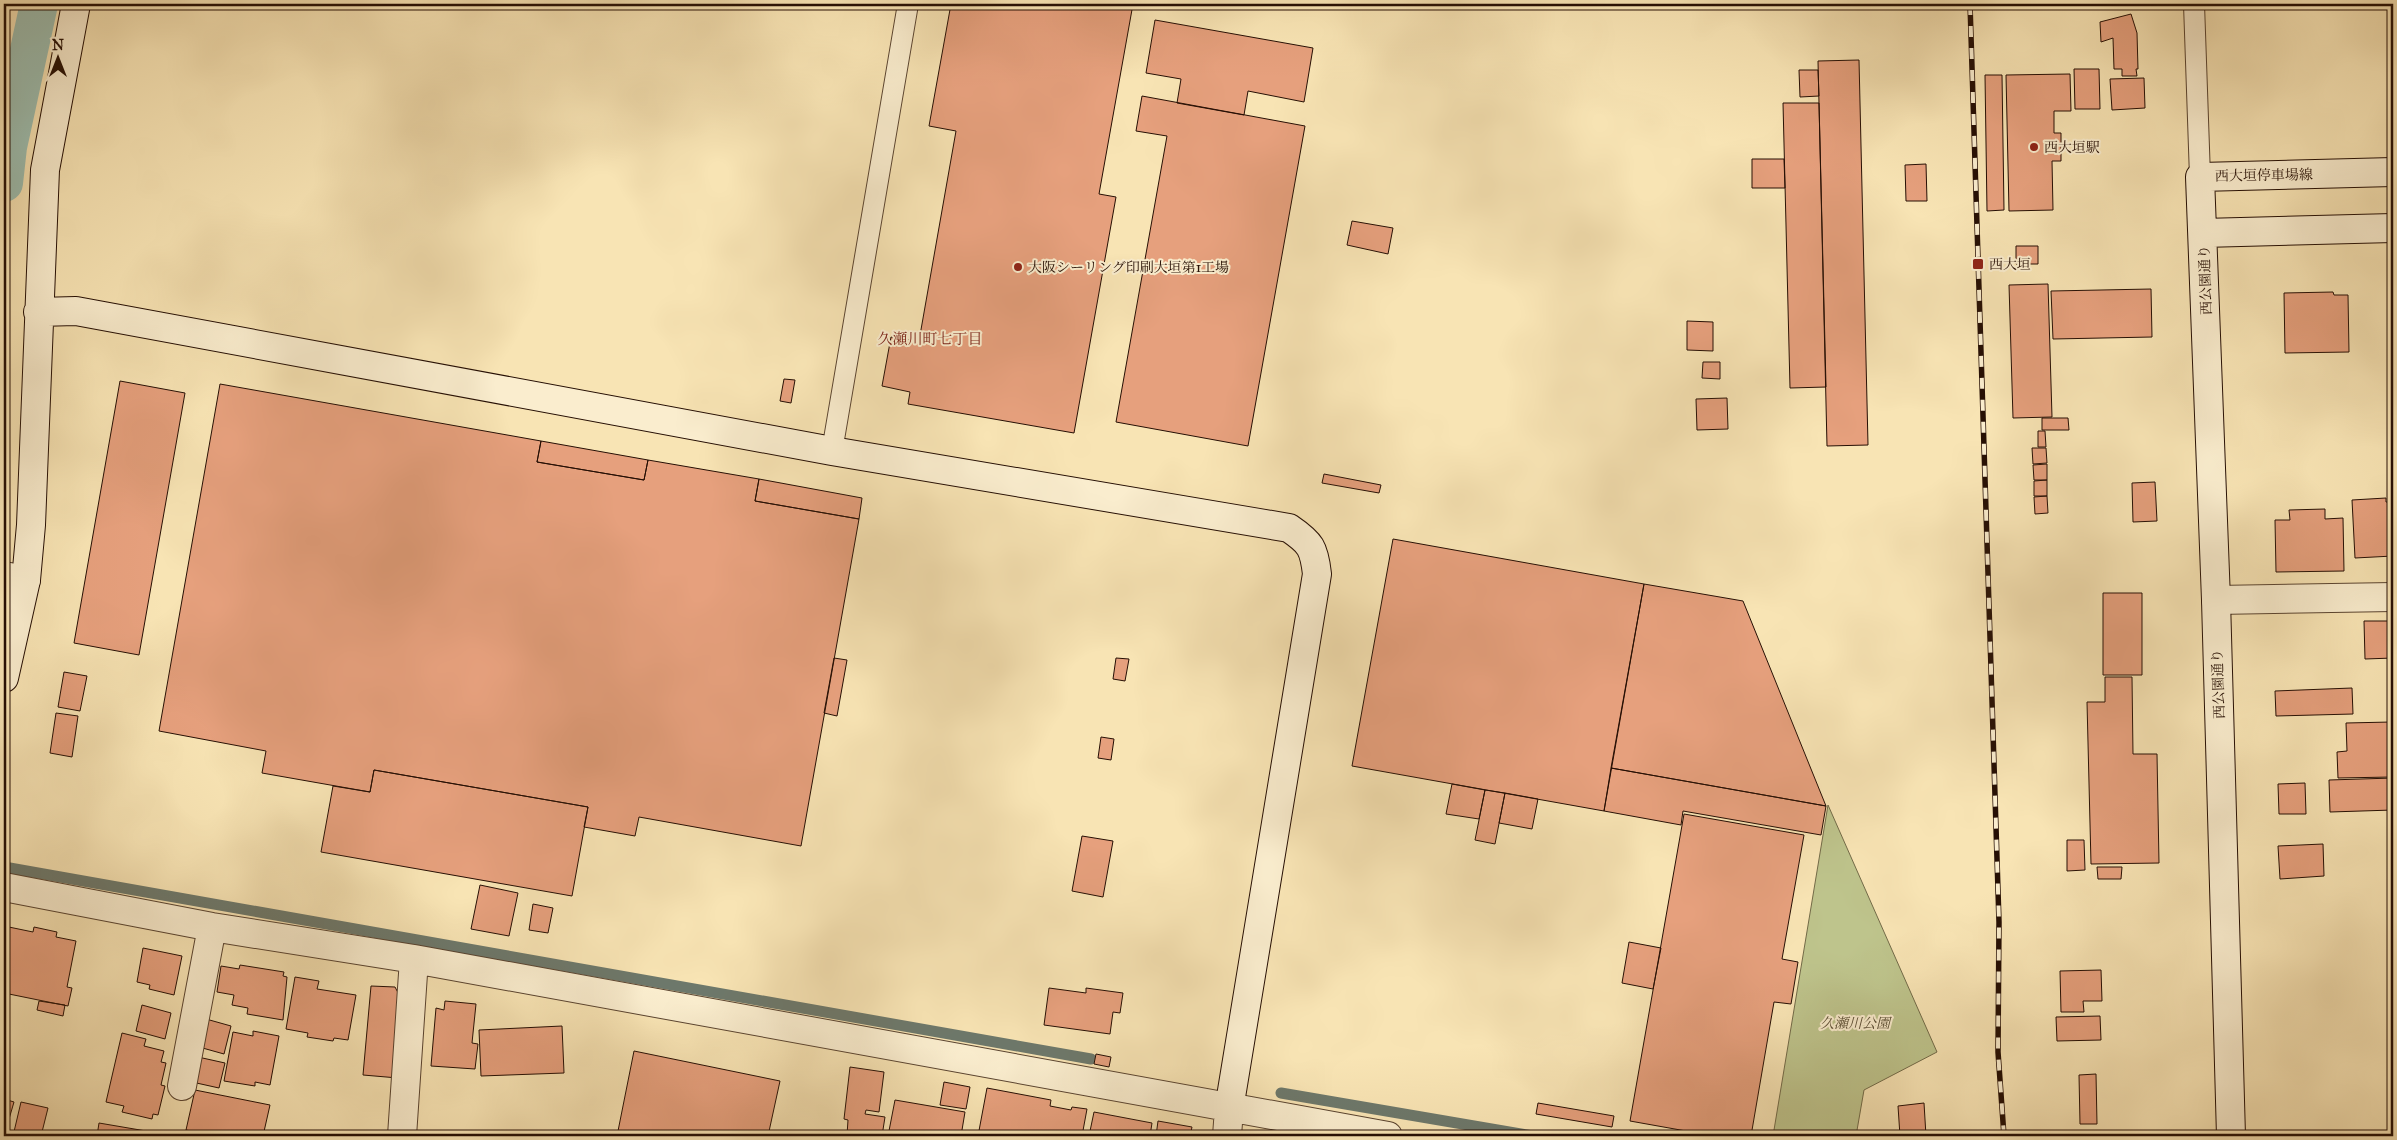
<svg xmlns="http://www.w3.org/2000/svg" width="2397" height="1140" font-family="'IM FELL Great Primer','Noto Serif JP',serif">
<rect width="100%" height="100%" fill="#f8e4b4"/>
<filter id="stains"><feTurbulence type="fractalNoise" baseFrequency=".004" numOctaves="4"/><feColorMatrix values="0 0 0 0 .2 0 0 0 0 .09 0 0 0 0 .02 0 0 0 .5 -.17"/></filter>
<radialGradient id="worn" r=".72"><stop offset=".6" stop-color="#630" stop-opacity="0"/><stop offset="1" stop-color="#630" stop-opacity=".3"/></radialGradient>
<path fill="#bec48c" stroke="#726a48" d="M1828,805L1937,1052L1864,1090L1856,1136H1773Z"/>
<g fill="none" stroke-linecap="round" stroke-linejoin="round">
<path stroke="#6d786b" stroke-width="11" d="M4,867L1091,1059
M1281,1093L1533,1136"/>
<path stroke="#9dbeb0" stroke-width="38" d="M4,183L8,147L39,4"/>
</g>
<path fill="#e6a07d" stroke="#260f04" d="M951,4H1133L1099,194L1116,197L1074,433L908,404L910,392L882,386L891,337L919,341L956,131L929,126Z
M2131,14L2137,33L2138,69H2136L2137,76H2122V69H2114L2113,38L2101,42L2100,22Z
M1155,20L1313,48L1304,102L1248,91L1244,115L1177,103L1181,79L1146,73Z
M1859,60L1868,445L1827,446L1818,61Z
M2074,69H2099L2100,109H2075Z
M1799,70H1818L1819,96L1800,97Z
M2070,74L2071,111H2054V133H2061V161H2052L2053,210L2009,211L2006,75Z
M1985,75H2002L2004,210L1987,211Z
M2144,78L2145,108L2112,110L2110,79Z
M1142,96L1305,126L1248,446L1116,422L1167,136L1136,131Z
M1783,103H1819L1826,387L1790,388Z
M1752,159H1784L1785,188H1752Z
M1926,164L1927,201H1906L1905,165Z
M1352,221L1393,228L1388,254L1347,245Z
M2016,246H2038V264H2016Z
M2048,284L2052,417L2013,418L2009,285Z
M2151,289L2152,337L2053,339L2051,291Z
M2333,292L2334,295H2348L2349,352L2285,353L2284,293Z
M1687,321L1713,322V351L1687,350Z
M1703,362H1720V379L1702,378Z
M784,379L795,380L791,403L780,401Z
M120,381L185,393L139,655L74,643Z
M220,384L541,441L537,462L644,480L648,460L759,479L755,501L859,519L801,846L639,817L635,836L584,827L588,807L374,770L370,792L262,773L266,751L159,731Z
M1727,398L1728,429L1697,430L1696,399Z
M2042,418H2068L2069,430H2042Z
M2038,431H2045L2046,447H2038Z
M541,441L648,460L644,480L537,462Z
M2032,448H2046L2047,463L2033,464Z
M2047,464V480H2034L2033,465Z
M1324,474L1381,485L1379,493L1322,483Z
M759,479L862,498L859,519L755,501Z
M2047,480V496H2034V481Z
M2155,482L2157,521L2133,522L2132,483Z
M2047,496L2048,513L2035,514L2034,497Z
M2386,498V502H2393V556L2355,558L2352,500Z
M2325,509V519L2343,518L2344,571L2276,572L2275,520H2290L2289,510Z
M1393,539L1644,584L1604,811L1352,766Z
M1644,584L1743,601L1826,806L1611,768Z
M2103,593H2142V675H2103Z
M2364,621H2393V658L2365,659Z
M834,658L847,660L837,716L824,713Z
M1116,658L1129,659L1125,681L1113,679Z
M64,672L87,676L80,711L58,707Z
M2105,677H2132L2133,754H2157L2159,863L2091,864L2087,702H2105Z
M2352,688L2353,714L2276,716L2275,691Z
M56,713L78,716L72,757L50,753Z
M2391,722L2392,777L2338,778L2337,752L2347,751L2346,723Z
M2391,722H2393V751H2392Z
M1101,737L1114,739L1111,760L1098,758Z
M1611,768L1826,806L1821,835L1683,811L1681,825L1604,811Z
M374,770L588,807L572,896L321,852L333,786L370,792Z
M2393,778V810L2330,812L2329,780Z
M2305,783L2306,814H2279L2278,784Z
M1452,784L1485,790L1479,819L1446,814Z
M1485,790L1505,793L1495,844L1475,840Z
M1505,793L1538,799L1532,829L1499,823Z
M1684,814L1804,835L1782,959L1798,962L1791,1004L1774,1002L1751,1136H1714L1630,1121Z
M1082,836L1113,841L1103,897L1072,891Z
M2067,840H2084L2085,870L2067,871Z
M2323,844L2324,876L2280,879L2278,846Z
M2097,867H2122L2121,879H2098Z
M480,885L518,893L509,936L471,929Z
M533,904L553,908L548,933L529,930Z
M4,926L33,932L34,927L57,932L56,937L76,941L67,987L72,988L68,1006L4,993Z
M1629,942L1661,948L1653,989L1622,983Z
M143,948L182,956L174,995L149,989L150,985L137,982Z
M240,965L284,972L283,976L287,977L283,1020L247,1014L248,1008L232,1005L234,995L217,992L221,966L239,969Z
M2101,970L2102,1001H2083L2084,1012H2061L2060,971Z
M295,977L319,981L317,989L356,995L348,1040L334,1038L333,1041L307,1037L308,1033L286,1029Z
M371,986L395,987L404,1004L398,1078L363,1075Z
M1049,988L1086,993V988L1123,993L1120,1013L1113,1012L1110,1034L1044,1025Z
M39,1001L65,1005L63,1016L37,1010Z
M445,1001L476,1004L472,1043L478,1044L475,1069L431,1066L436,1008L444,1010Z
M142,1005L171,1013L165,1039L136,1031Z
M2100,1016L2101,1040L2057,1041L2056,1017Z
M206,1019L231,1026L224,1054L199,1047Z
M562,1026L564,1073L481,1076L479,1030Z
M253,1031L279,1036L270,1085L255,1082V1086L224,1081L233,1032L253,1036Z
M122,1033L146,1039L144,1046L164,1051L161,1062L166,1063L161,1085L165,1086L158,1115L153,1114L152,1119L122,1112L124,1106L106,1102Z
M634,1051L780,1081L768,1136H617Z
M1096,1054L1111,1057L1109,1067L1094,1064Z
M198,1057L225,1063L219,1088L192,1082Z
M850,1067L884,1072L879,1112L866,1110L865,1114L885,1117L882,1136L847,1135L848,1120L844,1119Z
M2096,1074L2097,1124H2080L2079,1075Z
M944,1082L970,1087L966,1109L940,1105Z
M987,1088L1051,1100L1050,1106L1071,1110L1072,1107L1087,1109L1082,1136H978Z
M195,1090L270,1105L263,1136H218L186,1130Z
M4,1099L14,1102L4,1136Z
M895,1100L965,1112L961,1136H888Z
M21,1102L48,1108L41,1136H13Z
M1538,1103L1614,1116L1612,1127L1536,1114Z
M1924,1103L1926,1136H1900L1898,1106Z
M1094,1112L1152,1123L1150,1136H1089Z
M1158,1121L1192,1127L1190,1136H1156Z
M99,1123L146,1131L145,1136H97Z"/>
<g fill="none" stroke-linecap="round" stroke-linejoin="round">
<defs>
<path id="lane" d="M2194,4L2200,177
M832,451L908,4"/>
<path id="street" d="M4,576L26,580
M2216,600L2393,597
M4,887L212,927L414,959L1388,1136
M182,1086L212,927
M402,1136L414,959
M1227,1136L1229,1109"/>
<path id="secondary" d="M2203,233L2393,228
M38,312L76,311L832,451L1289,528C1311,543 1314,548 1317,574L1229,1109
M4,678L26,580L31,525L45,170L76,4
M2231,1136L2216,600L2200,177L2393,172"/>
</defs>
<use href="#lane" stroke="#5a4430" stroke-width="22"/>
<use href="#street" stroke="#5a4430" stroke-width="30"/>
<use href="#secondary" stroke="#260f04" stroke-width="30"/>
<use href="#lane" stroke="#faedce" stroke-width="20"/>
<use href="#street" stroke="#faedce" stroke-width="28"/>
<use href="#secondary" stroke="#faedce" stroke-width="28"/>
<defs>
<path id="rail" d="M1970,4L1999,922L1998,1052L2004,1136"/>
</defs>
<use href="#rail" stroke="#260f04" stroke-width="5.5"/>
<use href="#rail" stroke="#faedce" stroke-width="4" stroke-dasharray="11" stroke-linecap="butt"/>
</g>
<g fill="#8f2418" stroke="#faedce" stroke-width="2">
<circle cx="2034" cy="147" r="5"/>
<rect x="1972" y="258" width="12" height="12" rx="2.5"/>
<circle cx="1018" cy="267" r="5"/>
</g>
<g text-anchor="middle" stroke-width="4" stroke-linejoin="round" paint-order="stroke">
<g font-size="14" fill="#260f04" stroke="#faedce" text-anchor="start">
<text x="2044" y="152">西大垣駅</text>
<text x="1989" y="269">西大垣</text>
<text x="1028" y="272">大阪シーリング印刷大垣第1工場</text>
</g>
<g font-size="14" fill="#260f04" stroke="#faedce">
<text transform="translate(2264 175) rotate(-1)" y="5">西大垣停車場線</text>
<text transform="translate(2205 280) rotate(-92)" y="5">西公園通り</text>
<text transform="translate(2218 684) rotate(-92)" y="5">西公園通り</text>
</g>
<g font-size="14" font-style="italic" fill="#5b4e34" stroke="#faedce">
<text x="1855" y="1028">久瀬川公園</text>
</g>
<g font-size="15" fill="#7a1f14" stroke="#faedce">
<text x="930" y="344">久瀬川町七丁目</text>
</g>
</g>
<rect width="2397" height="1140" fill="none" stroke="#f8e4b4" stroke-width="20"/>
<rect x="5" y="5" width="2387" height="1130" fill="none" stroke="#260f04" stroke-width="2.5"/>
<rect x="10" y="10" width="2377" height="1120" fill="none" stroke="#260f04"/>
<g transform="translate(58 58)" stroke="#faedce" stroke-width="4" paint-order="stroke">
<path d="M0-4L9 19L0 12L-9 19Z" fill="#260f04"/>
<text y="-8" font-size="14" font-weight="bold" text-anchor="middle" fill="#260f04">N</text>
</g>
<rect width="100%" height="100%" filter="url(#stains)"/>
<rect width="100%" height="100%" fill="url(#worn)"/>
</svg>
